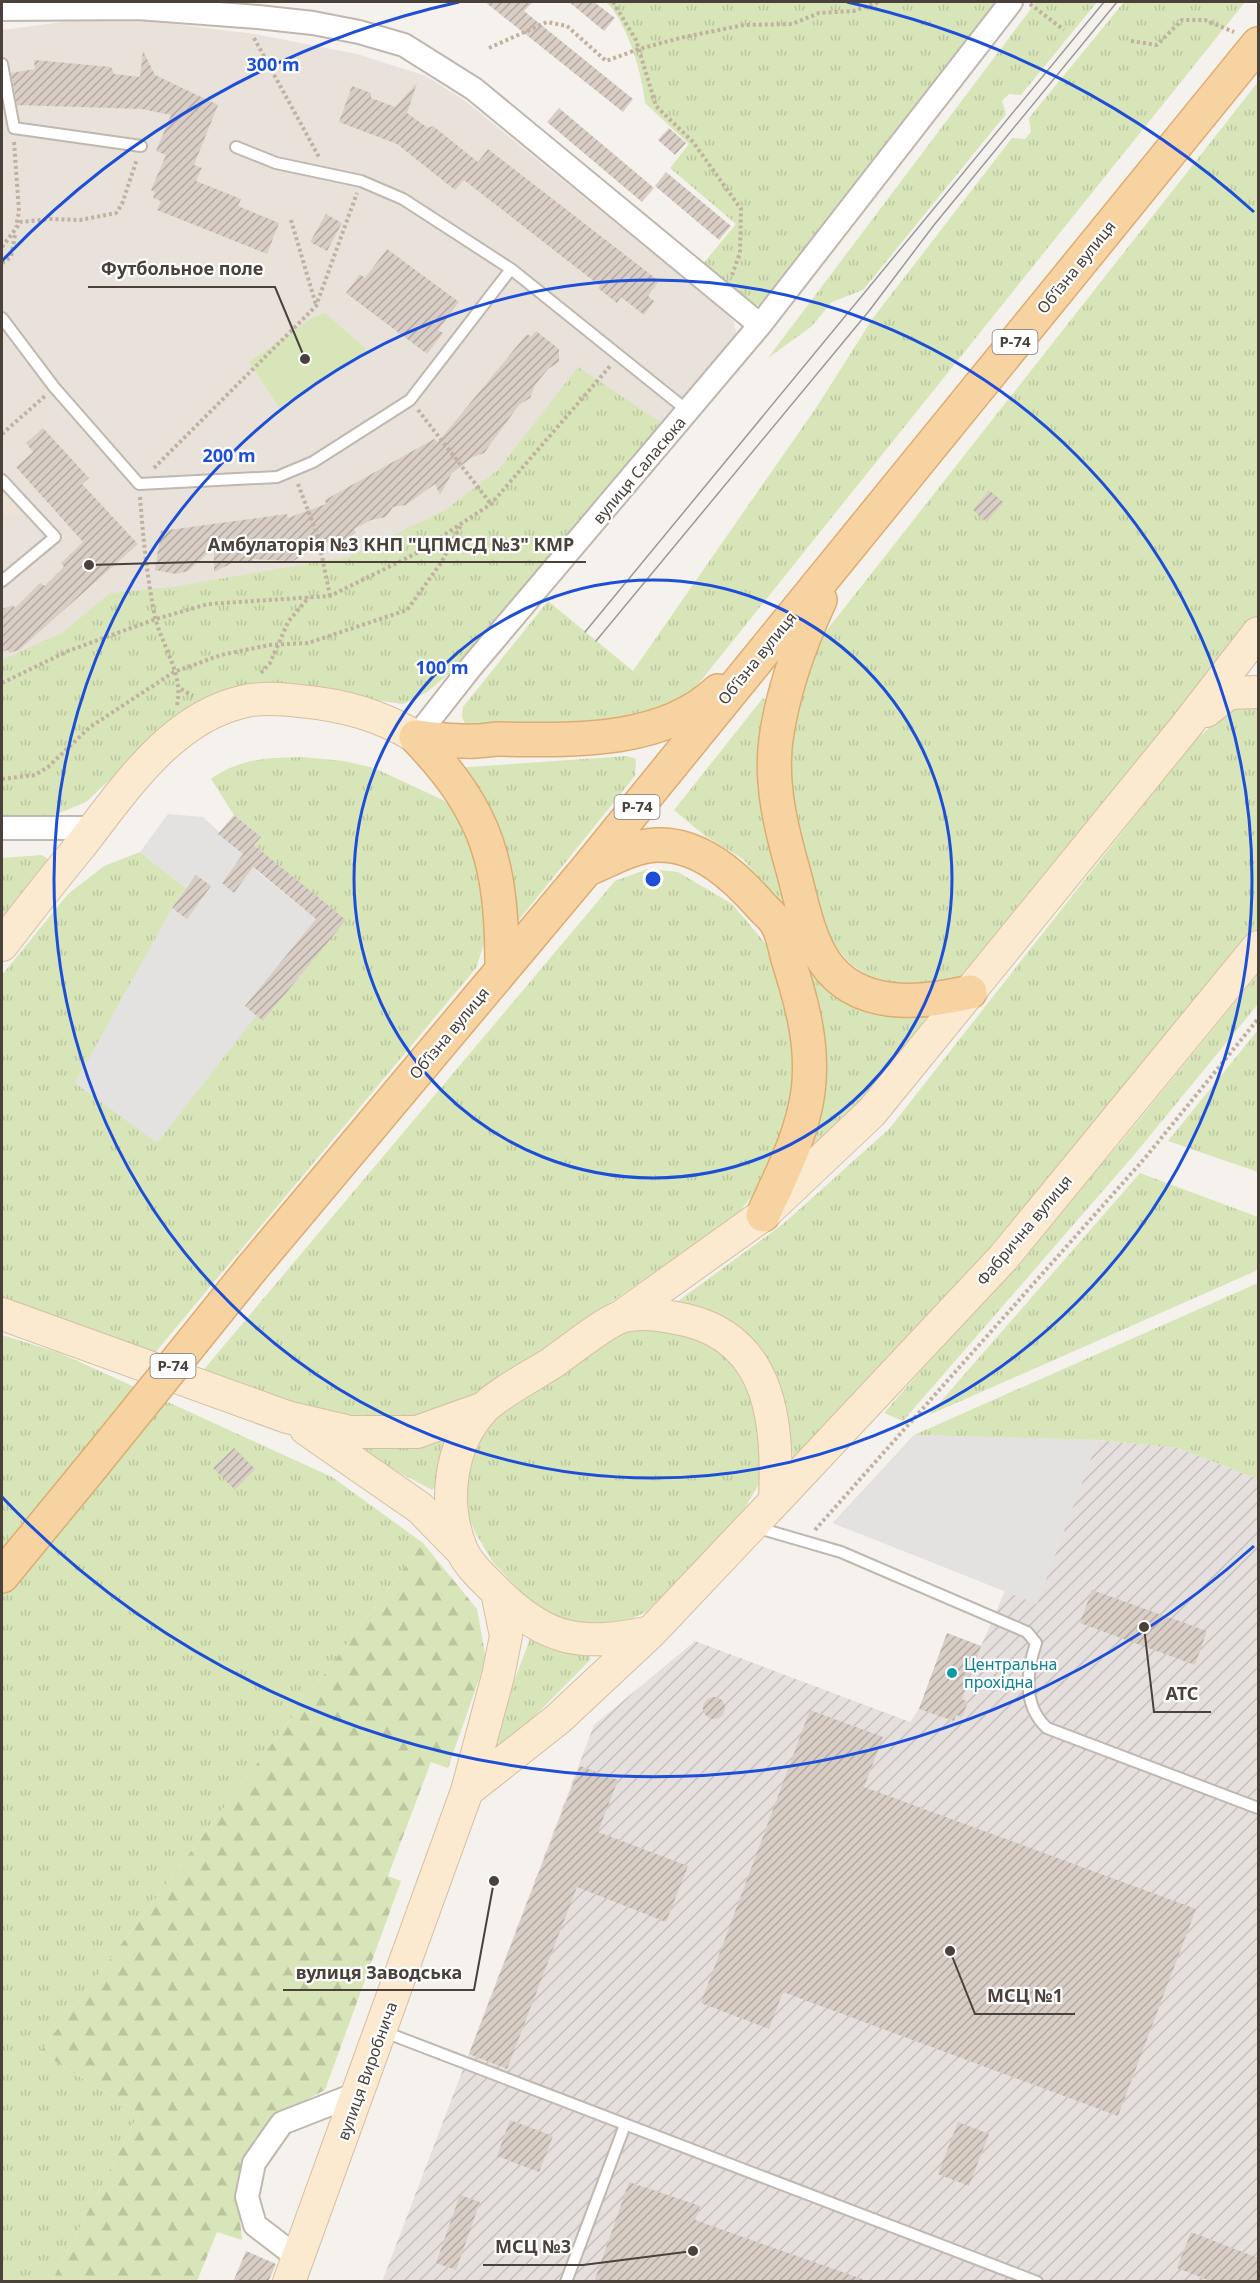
<svg xmlns="http://www.w3.org/2000/svg" width="1260" height="2283" font-family="'Noto Sans',sans-serif">
<defs>
<pattern id="industrial-furrows" width="10" height="10" patternUnits="userSpaceOnUse" patternTransform="scale(1.5)"><rect width="10" height="10" fill="#e5e0dd"/><path d="M-1 1l2-2M0 10L10 0M9 11l2-2" fill="none" stroke="#c6c1be"/></pattern>
<pattern id="grass-tufts" width="24" height="20" patternUnits="userSpaceOnUse" patternTransform="scale(1.5)"><rect width="24" height="20" fill="#d8e5b8"/><path d="M3 7l-1-3M5 7V3M7 7l1-3M15 17l-1-3M17 17v-4M19 17l1-3" fill="none" stroke="#bbc69f"/></pattern>
<pattern id="forest-firs" width="22" height="20" patternUnits="userSpaceOnUse" patternTransform="scale(1.5)"><rect width="22" height="20" fill="#d8e5b8"/><path d="M5 1l3.5 6h-7zM16 11l3.5 6h-7z" fill="#bbc69f"/></pattern>
<pattern id="building-hatch" width="6" height="6" patternUnits="userSpaceOnUse" patternTransform="scale(1.5)"><rect width="6" height="6" fill="#d9cec5"/><path d="M-1 1l2-2M0 6l6-6M5 7l2-2" fill="none" stroke="#b2a9a1"/></pattern>
</defs>
<rect width="100%" height="100%" fill="#f5f1ec"/>
<path fill="#e8e2da" d="M141,20L255,34L357,54L426,76L464,100L728,314L734,322L736,333L731,351L452,671L427,692L403,704L286,688L125,765L86,802L2,822V30L71,21Z"/>
<path fill="url(#industrial-furrows)" d="M914,1435L1098,1440L1178,1448L1258,1479V2281L382,2282L594,1725L695,1641L910,1722L919,1709L947,1633L981,1646L1005,1591L833,1523Z"/>
<path fill="#ede3d7" d="M2,491L19,510L2,519Z"/>
<path fill="url(#grass-tufts)" d="M606,2H996L769,299L759,305H748L698,270L736,224L670,168L689,144L645,103C643,75 627,22 606,2Z
M1036,2H1097L1021,95L1009,94L1002,101L1006,114L863,290L832,302L812,326L768,358Z
M1124,2H1245L695,688L678,701L629,721L467,728L462,717L463,707L548,601L633,671L818,405L873,318L1012,138L1025,139L1031,132L1029,118Z
M1258,82V618L962,976L939,985L876,982L851,964L838,950L821,917L793,826L788,743L812,649Z
M578,367L669,428L452,671L427,692L403,704L306,689L125,765L86,802L45,819L2,822V660L62,633L110,593L173,587L348,557L445,510L497,471Z
M763,698L770,704L793,918L743,859L705,836L674,810Z
M1258,707V929L994,1246L794,1462L785,1404L777,1383L674,1304L783,1224L889,1129L1193,742L1231,709Z
M627,756L636,759L635,776L518,921L514,922L455,768Z
M302,757L344,761L374,768L443,800L460,813L480,863L486,938L476,968L149,1360L2,1304V975L68,894L104,866L140,852L186,888L172,908L264,1020L345,920L254,845L260,837L234,815L211,779C240,758 268,758 302,757Z
M42,855L51,861L2,923V858Z
M648,869L678,872L732,904L766,944L784,993L797,1043V1089L766,1178L738,1214L480,1393L416,1415L338,1416L200,1374L615,881Z
M809,959L909,1016H928L856,1110L795,1172L806,970Z
M1258,974V1004L1134,1155L903,1421L884,1413L1121,1142Z
M1258,1030V1172L1168,1141Z
M1140,1173L1258,1217V1270L929,1415Z
M1258,1283V1479L1178,1448L1098,1440L914,1435Z
M659,1328L686,1333L725,1354L750,1383L765,1459L759,1484L738,1519L646,1612L629,1620L590,1627L571,1626L537,1609L492,1561L475,1532L466,1511V1476L478,1439L495,1419L624,1332Z
M2,1335L60,1353L332,1477L423,1543L40,2052L139,2113L52,2281H2Z
M444,1438L447,1443L439,1463L437,1485L432,1490L361,1452L363,1447C392,1450 416,1447 444,1438Z
M530,1639L549,1648L587,1653L591,1659L530,1721L483,1764Z"/>
<path fill="url(#forest-firs)" d="M423,1543L477,1609L486,1659L448,1768L431,1762L388,1876L401,1881L325,2090L275,2116L238,2200L242,2240L217,2232L197,2281H52L139,2113L40,2052Z"/>
<path fill="#d8e5b8" d="M325,313L368,351L279,407L249,362L312,318Z"/>
<path fill="#e4e2e0" d="M168,814L203,817L245,856L243,860L316,919L257,1015L157,1143L75,1083L172,908L186,888L140,852Z
M914,1435L1098,1440L1037,1604L833,1523Z"/>
<path fill="url(#building-hatch)" d="M485,2H533L524,11L633,99L623,112Z
M569,2H594L615,18L604,31Z
M143,51L155,75L218,105L194,165L202,168L196,181L241,199L238,206L279,223L267,254L157,210L161,201L153,198L155,192L151,190L166,155L156,151L171,115L142,109L17,105L11,73L35,69L34,60L111,67L114,74L140,77Z
M417,83L407,113L428,128L433,126L478,162L488,149L659,281L648,296L654,301L644,315L621,297L617,303L598,288L600,286L464,180L455,190L397,144L339,122L352,86L371,93V98L395,107Z
M559,108L654,188L642,202L547,122Z
M669,128L686,143L675,155L658,140Z
M666,172L731,226L719,240L655,186Z
M326,214L342,223L327,251L310,242Z
M387,249L459,302L438,330L443,333L427,354L346,293L360,274L365,278Z
M536,331L559,349V362L548,369L535,385L530,398L519,405L484,453L471,458L452,473L440,495L435,484L406,505L393,507L386,517L371,520L354,529L356,533L343,541L313,542L308,552L293,561L253,559L252,563L234,562L214,572V548L188,571L176,574L155,570L161,531L287,514L288,518L326,504L325,500L434,439L438,442L527,334L531,337Z
M43,428L89,478L82,484L138,544L19,650L9,653L8,650L2,652V609L13,605L15,608L40,583L45,586L64,567L61,563L83,542L16,467L33,452L26,443Z
M989,490L1003,502L987,522L973,510Z
M234,815L261,837L254,845L346,920L263,1021L245,1006L316,919L253,867L234,893L222,883L243,854L218,834Z
M196,875L211,886L187,919L172,908Z
M234,1448L255,1469L235,1490L213,1468Z
M1092,1590L1207,1631L1195,1665L1080,1623Z
M947,1633L981,1646L962,1699L968,1702L962,1717L956,1715L954,1721L919,1709Z
M703 1708a11 11 0 1 1 22 0a11 11 0 1 1-22 0Z
M810,1710L883,1737L864,1787L1196,1909L1118,2116L783,1992L769,2029L701,2003Z
M580,1766L618,1780L598,1832L688,1866L666,1922L577,1887L507,2069L469,2054Z
M510,2120L553,2136L539,2172L497,2156Z
M958,2122L989,2134L969,2186L938,2174Z
M629,2182L700,2206L695,2220L862,2279V2282H594Z
M460,2195L480,2202L456,2270L436,2263Z
M1191,2232L1258,2258V2282H1213L1177,2268Z
M246,2251L276,2264L268,2282H233Z"/>
<g fill="none" stroke-linecap="round" stroke-linejoin="round">
<defs>
<path id="lane" d="M2,64L14,128L141,146
M236,147L276,163L361,181L403,199L511,269
M2,318L54,387L139,484L277,477L313,462L410,400L511,269L688,411
M2,480L55,537L2,581
M755,1527L841,1552L1027,1632L1036,1643C1026,1673 1023,1706 1047,1728L1258,1808
M382,2031L1037,2282
M566,2282L625,2125"/>
<path id="street" d="M2,9L138,8L258,17L313,23L359,32L404,45L474,89L760,325
M416,737L471,667L760,325L1011,2
M2,828H94
M298,2258L255,2225L247,2197L254,2163L282,2123L359,2093"/>
<path id="secondary" d="M1206,711L1229,693L1258,692
M2,945C28,911 54,878 81,845C124,790 172,716 246,701C264,697 283,699 300,701C343,705 380,715 416,737
M2,1314L287,1417L350,1432H417L484,1408
M622,1316L763,1215L871,1113L1186,726L1258,633
M306,1429L420,1508L460,1549
M775,1501L1003,1258L1258,947
M467,1791L558,1719L651,1632L775,1501C778,1427 774,1341 686,1320C667,1316 644,1311 624,1316C609,1319 566,1353 552,1363C533,1375 499,1393 484,1408C449,1445 443,1503 461,1548C467,1564 483,1578 495,1590C546,1642 582,1647 651,1632
M289,2282L467,1791L498,1676L506,1636L497,1592"/>
<path id="primary" d="M820,600C799,645 783,690 776,739C770,783 781,828 793,870C801,899 807,935 824,961C857,1010 920,1004 970,992
M416,737C436,739 456,742 476,741C484,741 491,739 499,739C571,740 662,744 718,691
M416,737C490,814 502,866 502,970
M588,869C609,860 633,846 656,845C700,843 736,877 762,907C767,912 774,918 777,924C783,934 785,948 788,959C802,1003 814,1046 808,1092C802,1136 781,1175 763,1215
M252,1268L586,870L1258,44
M2,1576L94,1464"/>
</defs>
<use href="#lane" stroke="#c0b7af" stroke-width="14"/>
<use href="#street" stroke="#c0b7af" stroke-width="26"/>
<use href="#secondary" stroke="#d4bfa1" stroke-width="34"/>
<use href="#primary" stroke="#dcad73" stroke-width="36"/>
<path stroke="#c1b1a1" stroke-width="4" stroke-dasharray="3 3" stroke-linecap="butt" d="M613,2L636,40L656,106L693,142L741,209L740,253L732,275
M1030,4L1064,30
M254,38L319,157
M1131,41L1157,45L1182,20H1205L1234,32
M489,48L547,22L567,26L606,61L639,49L684,37L744,25L792,24L819,13L854,11L879,2
M14,142L19,211L16,227
M291,220L316,305
M2,247L21,222L50,219L80,220L116,213L122,204L137,159
M2,263L11,257L15,235
M418,410L491,504
M2,434L45,396
M154,468L316,306L357,193
M298,484L318,537L330,596
M140,497C143,537 147,577 155,617C162,646 184,675 177,705
M261,673L270,663L288,622L309,597
M2,683L68,651L156,619L208,604L330,596L415,554L491,504L611,365
M181,689L193,696
M2,779L35,775L48,767L90,727L174,672L221,655L269,645L308,643L407,610L441,563L461,525
M815,1530L1145,1158L1258,1019"/>
<use href="#lane" stroke="#fff" stroke-width="10"/>
<use href="#street" stroke="#fff" stroke-width="22"/>
<use href="#secondary" stroke="#fbead0" stroke-width="32"/>
<use href="#primary" stroke="#f7d3a2" stroke-width="33"/>
<path stroke="#999" stroke-width="1.5" d="M585,632L1104,2
M596,641L869,311L934,225L1117,2"/>
<defs>
<path id="primary-bridge" d="M94,1464L252,1268"/>
</defs>
<use href="#primary-bridge" stroke="#dcad73" stroke-width="36" stroke-linecap="butt"/>
<use href="#primary-bridge" stroke="#f7d3a2" stroke-width="33"/>
</g>
<g fill="none" stroke="#1d4ed8" stroke-width="3">
<circle cx="653" cy="879" r="299"/>
<circle cx="653" cy="879" r="599"/>
<path d="M1254 1546A898 898 0 0 1 2 1497M2 261A898 898 0 0 1 459 2M847 2A898 898 0 0 1 1254 212"/>
</g>
<circle fill="#0f9aa8" stroke="#fff" stroke-width="2" cx="952" cy="1673" r="6"/>
<g text-anchor="middle" stroke-width="4.5" stroke-linejoin="round" paint-order="stroke">
<g fill="#fff" stroke="#807a75" stroke-width="1.5">
<rect x="992.5" y="330" width="45" height="24" rx="4.5"/>
<rect x="614.5" y="795" width="45" height="24" rx="4.5"/>
<rect x="150.5" y="1354" width="45" height="24" rx="4.5"/>
</g>
<g font-size="15" font-weight="bold" fill="#49413a">
<text x="1015" y="347">Р-74</text>
<text x="637" y="812">Р-74</text>
<text x="173" y="1371">Р-74</text>
</g>
<g font-size="16" fill="#49413a" stroke="#fff">
<text transform="translate(1076 267) rotate(-51)" y="6">Обʼїзна вулиця</text>
<text transform="translate(639 470) rotate(-50)" y="6">вулиця Саласюка</text>
<text transform="translate(757 658) rotate(-51)" y="6">Обʼїзна вулиця</text>
<text transform="translate(449 1033) rotate(-50)" y="6">Обʼїзна вулиця</text>
<text transform="translate(1024 1230) rotate(-50)" y="6">Фабрична вулиця</text>
<text transform="translate(367 2071) rotate(-70)" y="6">вулиця Виробнича</text>
</g>
<g font-size="16" fill="#0d838f" stroke="#fff" text-anchor="start">
<text x="964" y="1670">Центральна<tspan x="964" dy="18">прохідна</tspan></text>
</g>
</g>
<circle cx="653" cy="879" r="9" fill="#1d4ed8" stroke="#fff" stroke-width="3"/>
<g font-size="18" text-anchor="middle" font-weight="bold" fill="#1d4ed8" stroke="#fff" stroke-width="4.5" stroke-linejoin="round" paint-order="stroke">
<text x="273" y="71">300 m</text>
<text x="229" y="462">200 m</text>
<text x="442" y="674">100 m</text>
</g>
<path fill="none" stroke="#49413a" stroke-width="2" d="M305 359L275 287H88M89 565L195 562H586M1144 1627L1154 1712H1211M494 1881L474 1990H283M950 1951L975 2014H1075M693 2251L583 2265H483"/>
<g fill="#49413a" stroke="#fff" stroke-width="2">
<circle cx="305" cy="359" r="6"/>
<circle cx="89" cy="565" r="6"/>
<circle cx="1144" cy="1627" r="6"/>
<circle cx="494" cy="1881" r="6"/>
<circle cx="950" cy="1951" r="6"/>
<circle cx="693" cy="2251" r="6"/>
</g>
<g font-size="18" text-anchor="middle" font-weight="bold" fill="#49413a" stroke="#fff" stroke-width="4.5" stroke-linejoin="round" paint-order="stroke">
<text x="182" y="275">Футбольное поле</text>
<text x="391" y="551">Амбулаторія №3 КНП "ЦПМСД №3" КМР</text>
<text x="1182" y="1700">АТС</text>
<text x="379" y="1979">вулиця Заводська</text>
<text x="1025" y="2002">МСЦ №1</text>
<text x="533" y="2253">МСЦ №3</text>
</g>
<rect width="1260" height="2283" fill="none" stroke="#49413a" stroke-width="6"/>
</svg>
